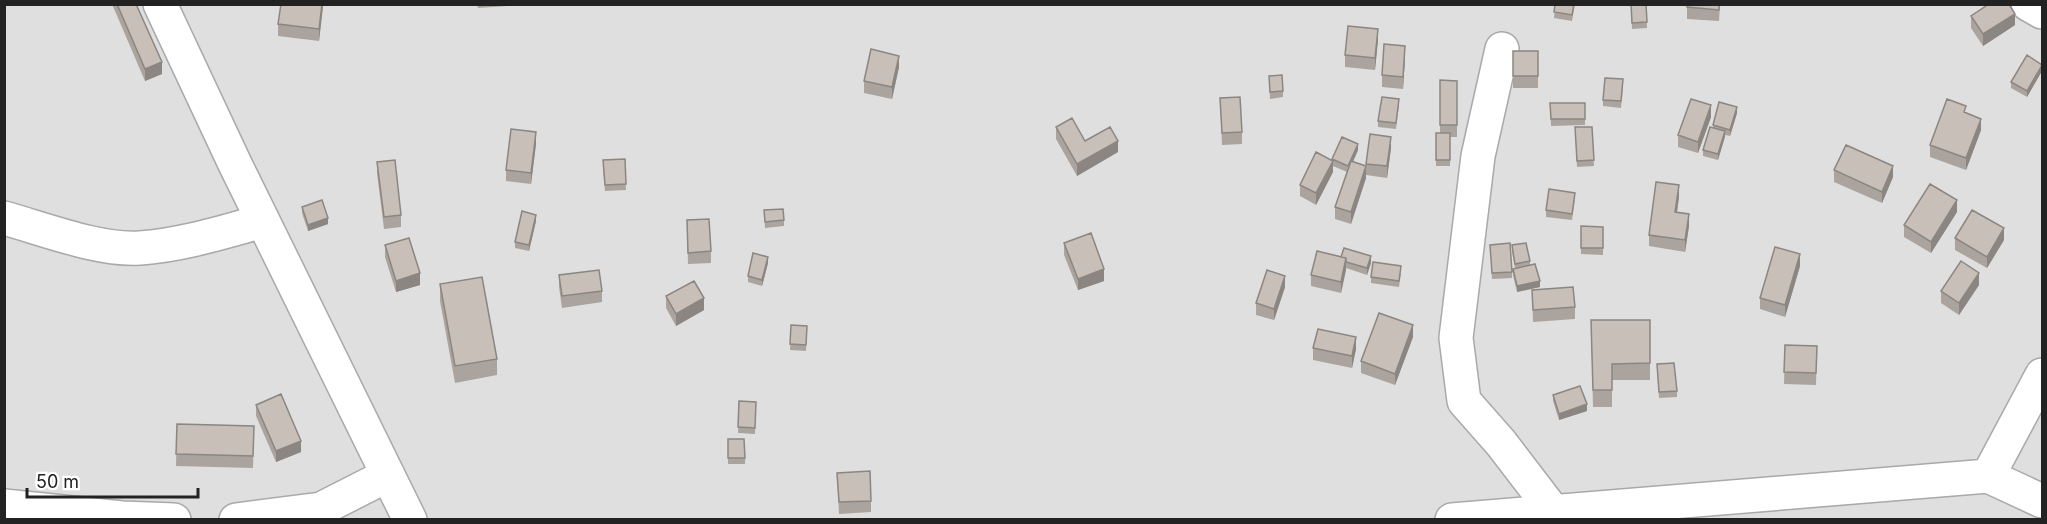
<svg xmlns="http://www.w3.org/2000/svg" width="2047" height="524" font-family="Inter,sans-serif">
<rect width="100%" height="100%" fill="#f2efe9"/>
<path fill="#e0dfdf" d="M5,5H2042V519H5Z"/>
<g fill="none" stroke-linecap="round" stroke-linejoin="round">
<defs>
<path id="minor" d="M160,4L235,164L410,520
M2028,4L2042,12
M1502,49L1478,156L1456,338L1464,401L1501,443L1553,511
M4,218C44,229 100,251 140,248C182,245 223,232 263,221
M1988,476L2042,375
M4,506L122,518L174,520
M236,520L321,509L388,475
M1452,520L1988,476L2042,501"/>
</defs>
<use href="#minor" stroke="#a9a9a9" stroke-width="36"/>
<use href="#minor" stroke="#fff" stroke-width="33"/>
</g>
<path fill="#aba49e" d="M112,4H136L162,74L145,81Z
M323,4L319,41L278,36V24Z
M477,4H508V6L478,8Z
M1555,4H1575L1572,21L1554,18Z
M1631,4H1646L1647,28L1632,29Z
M1687,4H1720L1719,21L1687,19Z
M1971,16L2015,25L1983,46L1971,28Z
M1378,40L1375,70L1345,67V55Z
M1513,51H1538V88H1513Z
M1405,58L1403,89L1382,87V75Z
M899,67L892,99L864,93V81Z
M2042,71L2027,97L2011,88V82Z
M1269,76L1283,91V97L1270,99Z
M1440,80L1457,81V137H1450V166H1436V133H1440Z
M1623,85L1621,108L1603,106V100Z
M1220,98L1242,132V144L1222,145Z
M1550,103H1585V125L1551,126Z
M1399,105L1396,129L1378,127V121Z
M1737,113L1730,136L1725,135L1718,160L1703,156V150L1713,128V125Z
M1966,113L1981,130L1966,170L1930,157V145Z
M1711,117L1698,153L1678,147V135Z
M1056,127L1085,141L1118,152L1077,176L1056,139Z
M1575,127H1592L1594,166L1577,167Z
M536,144L531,184L506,181V170Z
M1391,148L1387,178L1366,175V178L1351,224L1335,219V207L1347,172L1333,166V172L1316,205L1300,196V185L1332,160L1358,150L1353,162L1366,166V164Z
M625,159L626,190L605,191L603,166Z
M377,162L401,215V227L384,229L377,173Z
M1834,170L1893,177L1882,203L1834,182Z
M1679,197L1677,213L1689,226L1685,252L1649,246V235Z
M1575,199L1572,220L1546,217V210Z
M302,207L328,224L308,231L302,213Z
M764,210L784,220V226L765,228Z
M1957,212L1931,253L1904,237V225Z
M687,220L711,251V263L688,264Z
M536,221L529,251L515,248V242Z
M1581,226L1603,227V255L1581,254Z
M1955,238L2004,240L1987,268L1955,250Z
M1064,243L1104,281L1078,290L1064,255Z
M385,245L420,285L396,292L385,257Z
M1490,245L1512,272V278L1492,279Z
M1512,245L1530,261V265L1540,287L1517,292L1513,275V269H1515L1512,252Z
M1317,251L1371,263L1367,275L1346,268L1341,293L1311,286V275Z
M768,263L762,286L748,282V276Z
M1800,266L1785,317L1760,309V298Z
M1401,273L1399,287L1371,283V277Z
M559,275L602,291V302L562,308L559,287Z
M440,284L497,359V375L455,383L440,301Z
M1979,285L1959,315L1941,303V291Z
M1285,287L1274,320L1256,315V303Z
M1532,290L1575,307V319L1533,322Z
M666,296L704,310L676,326L666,308Z
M1591,320H1650V380H1612V407H1593Z
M791,325L807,326L806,351L790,350Z
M1413,337L1395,385L1361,373V361Z
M1785,345L1817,346L1816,385L1784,384Z
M1313,348L1356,349L1352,368L1313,360Z
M1657,364L1677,391V397L1659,398Z
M1553,395L1587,411L1559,420L1553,401Z
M739,401L756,402L755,434L738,433Z
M256,405L301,452L276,462L256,416Z
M177,424L254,426L253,468L176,466Z
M728,439L745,458V464H728Z
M837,473L871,501V512L839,514Z"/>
<path fill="#8b8681" d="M322,4H323V7L319,41V29Z
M2015,14V25L1983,46V34Z
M1378,29V40L1375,70V58Z
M1405,46V58L1403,89V77Z
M899,56V67L892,99V87Z
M162,62V74L145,81V69Z
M2042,65V71L2027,97V91Z
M1711,105V117L1698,153V142Z
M1737,107V113L1730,136V130Z
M1981,119V130L1966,170V158Z
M1725,131V137L1718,160V154Z
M536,132V144L531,184V173Z
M1391,137V148L1387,178V166Z
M1118,141V152L1077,176V164Z
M1358,144V150L1348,173V166Z
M1333,161V172L1316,205V193Z
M1366,166V178L1351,224V212Z
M1893,166V177L1882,203V192Z
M1679,185V197L1675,224V212Z
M1957,200V212L1931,253V242Z
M1689,214V226L1685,252V240Z
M536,215V221L529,251V245Z
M328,218V224L308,231V225Z
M2004,228V240L1987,268V257Z
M1800,254V266L1785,317V305Z
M1371,256V263L1367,275V268Z
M768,257V263L762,286V280Z
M1346,258V270L1341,293V282Z
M1104,269V281L1078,290V279Z
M420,273V285L396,292V281Z
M1979,273V285L1959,315V303Z
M1285,276V287L1274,320V309Z
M1540,281V287L1517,292V286Z
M704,298V310L676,326V314Z
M1413,325V337L1395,385V374Z
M1356,337V349L1352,368V356Z
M1587,404V411L1559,420V414Z
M301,441V452L276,462V451Z"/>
<path fill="#c7bfb8" stroke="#8b8681" stroke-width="1.5" d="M117,4H136L162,62L145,69Z
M281,4H322L319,29L278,24Z
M1555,4H1574L1572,15L1554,12Z
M1631,4H1646L1647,22L1632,23Z
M1687,4H1719V10L1687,7Z
M1989,4H2009L2015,14L1983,34L1971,16Z
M1348,26L1378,29L1375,58L1345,55Z
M1384,44L1405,46L1403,77L1382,75Z
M871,49L899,56L892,87L864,81Z
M1513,51H1538V76H1513Z
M2027,55L2042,65L2027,91L2011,82Z
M1282,75L1283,91L1270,92L1269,76Z
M1605,78L1623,79L1621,101L1603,100Z
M1440,80L1457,81V125H1440Z
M1240,97L1242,132L1222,133L1220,98Z
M1382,97L1399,99L1396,123L1378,121Z
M1691,99L1711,105L1698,142L1678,135Z
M1947,99L1966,106L1964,112L1981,119L1966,158L1930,145Z
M1719,102L1737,107L1730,130L1713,125Z
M1550,103H1585V119H1551Z
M1072,118L1085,141L1110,127L1118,141L1077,164L1056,127Z
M1575,127H1592L1594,160L1577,161Z
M1710,127L1725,131L1718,154L1703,150Z
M511,129L536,132L531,173L506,170Z
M1436,133H1450V160H1436Z
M1370,134L1391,137L1387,166L1366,164Z
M1342,137L1358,144L1348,166L1332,159Z
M1846,145L1893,166L1882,192L1834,170Z
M1316,152L1333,161L1316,193L1300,185Z
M625,159L626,184L605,185L603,160Z
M395,160L401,215L384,217L377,162Z
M1351,161L1366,166L1351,212L1335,207Z
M1656,182L1679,185L1675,212L1689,214L1685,240L1649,235Z
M1930,184L1957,200L1931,242L1904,225Z
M1549,189L1575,193L1572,214L1546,210Z
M322,200L328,218L308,225L302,207Z
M783,209L784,220L765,222L764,210Z
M1972,210L2004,228L1987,257L1955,238Z
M522,211L536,215L529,245L515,242Z
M709,219L711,251L688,253L687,220Z
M1581,226L1603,227V248H1581Z
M1091,233L1104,269L1078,279L1064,243Z
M409,238L420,273L396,281L385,245Z
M1510,243L1512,272L1492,273L1490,245Z
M1526,243L1530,261L1515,264L1512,245Z
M1775,247L1800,254L1785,305L1760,298Z
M1344,248L1371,256L1367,268L1346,262V258L1341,257Z
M1317,251L1346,258L1341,282L1311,275Z
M753,253L768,257L762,280L748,276Z
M1961,261L1979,273L1959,303L1941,291Z
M1373,262L1401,266L1399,281L1371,277Z
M1535,264L1540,281L1517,286L1513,269Z
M599,270L602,291L562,296L559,275Z
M1267,270L1285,276L1274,309L1256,303Z
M482,277L497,359L455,366L440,284Z
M694,281L704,298L676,314L666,296Z
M1573,287L1575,307L1533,310L1532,290Z
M1379,313L1413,325L1395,374L1361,361Z
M1591,320H1650V363L1612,364V390H1593Z
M791,325L807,326L806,345L790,344Z
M1318,329L1356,337L1352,356L1313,348Z
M1785,345L1817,346L1816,373L1784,372Z
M1674,363L1677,391L1659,392L1657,364Z
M1580,386L1587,404L1559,414L1553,395Z
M281,394L301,441L276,451L256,405Z
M739,401L756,402L755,428L738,427Z
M177,424L254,426L253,456L176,454Z
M728,439H744L745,458H728Z
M870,471L871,501L839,502L837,473Z"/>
<rect width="2047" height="524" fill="none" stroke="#222222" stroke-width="12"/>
<path d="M27 488v9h171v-9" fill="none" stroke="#222222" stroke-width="3"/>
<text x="36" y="488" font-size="18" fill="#222222" stroke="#ffffff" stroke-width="4.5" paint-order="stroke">50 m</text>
</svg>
